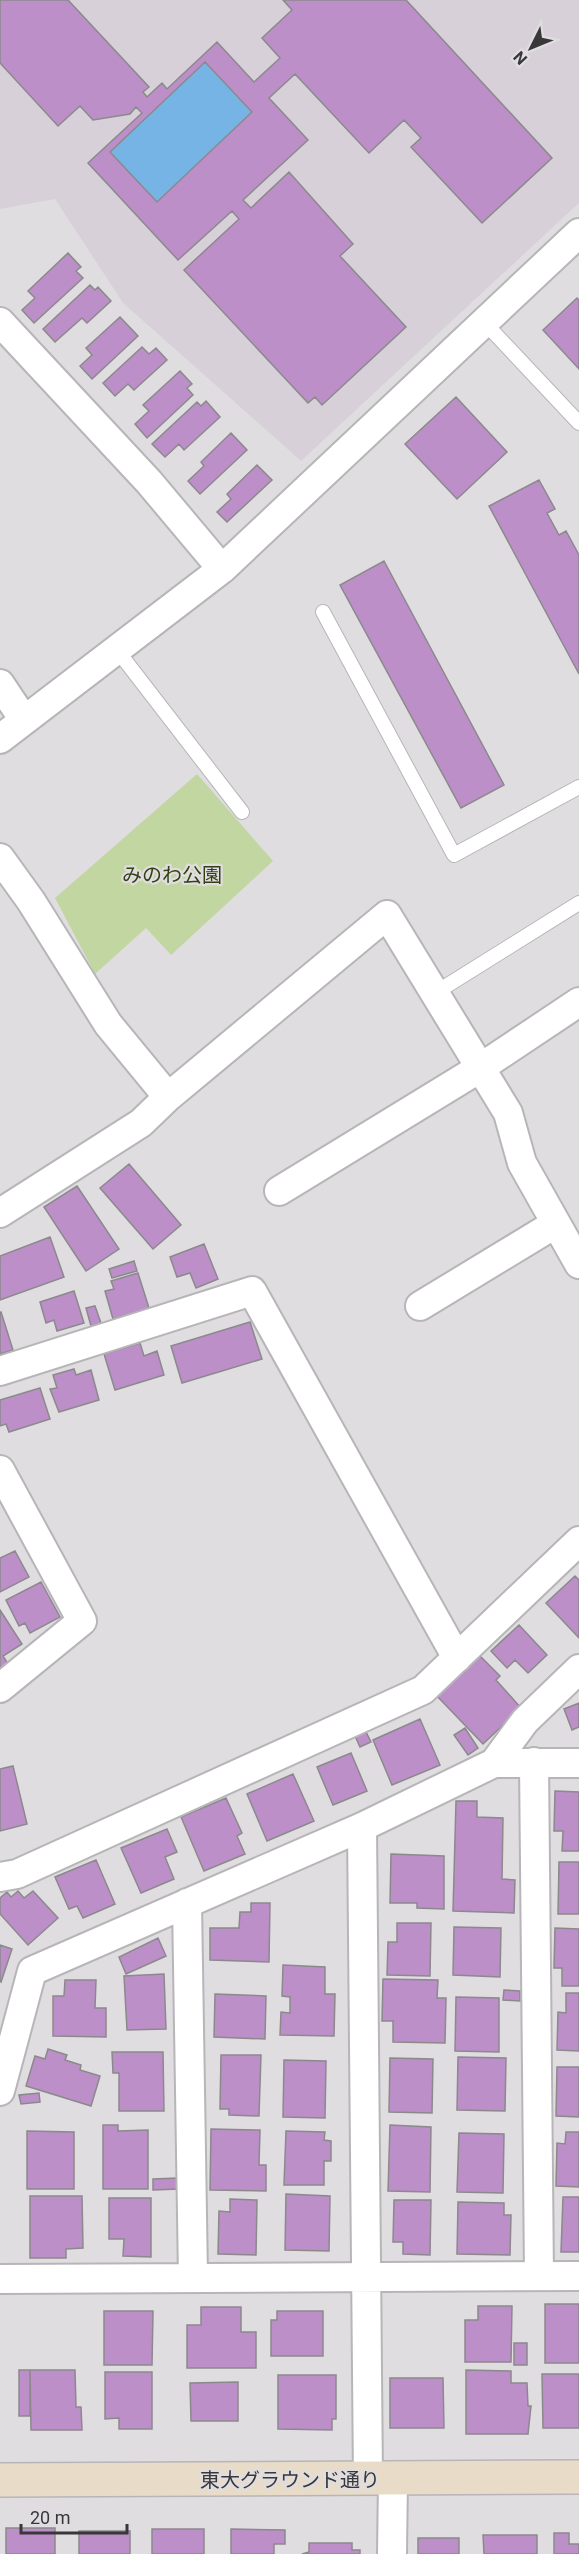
<svg xmlns="http://www.w3.org/2000/svg" width="579" height="2554" font-family="Roboto,'Noto Sans JP',sans-serif">
<rect width="100%" height="100%" fill="#e0dde1"/>
<path fill="#d7d0d9" d="M0,0H579V203L301,461L123,303L55,199L0,209Z"/>
<path fill="#c1d6a0" d="M197,774L273,861L171,955L146,928L95,974L55,898Z"/>
<path fill="#75b4e4" d="M205,62L252,112L157,202L110,152Z"/>
<path fill="#bc8fc9" stroke="#8b898c" stroke-width="1.5" fill-rule="evenodd" d="M0,0H68L149,87L143,92L147,97L162,83L167,89L217,42L254,82L280,58L262,38L292,10L283,0H406L552,158L482,223L411,147L421,138L404,120L369,153L295,74L269,98L308,140L243,200L251,208L289,172L353,244L340,256L406,327L322,405L315,397L308,403L184,270L239,219L232,211L178,260L88,163L142,113L136,107L130,114L93,120L80,106L58,126L0,63ZM205,62L252,112L157,202L110,152Z
M68,253L81,267L76,271L83,278L34,323L22,310L35,298L28,291Z
M90,285L95,290L98,287L111,301L87,323L82,318L55,342L43,329Z
M577,298L579,300V369L543,330Z
M120,317L138,336L92,379L80,366L92,355L86,348Z
M142,347L149,354L156,348L167,360L134,390L128,384L115,396L103,383Z
M180,371L192,384L187,388L193,395L147,438L135,424L149,411L143,405Z
M456,397L507,452L457,499L405,444Z
M206,401L220,417L184,450L179,444L165,457L152,444L197,402L201,406Z
M231,433L247,450L200,494L188,481L204,466L201,462Z
M257,465L272,480L227,522L217,512L231,499L227,494Z
M539,480L555,509L547,513L559,535L566,531L579,555V674L489,506Z
M384,561L504,785L461,808L340,585Z
M129,1164L181,1225L153,1249L100,1188Z
M77,1186L119,1249L86,1271L44,1207Z
M50,1237L64,1277L0,1300V1256Z
M204,1244L218,1279L196,1288L190,1273L177,1277L170,1257Z
M134,1261L137,1271L112,1278L109,1269Z
M138,1273L149,1308L113,1319L105,1291L114,1289L111,1281Z
M74,1291L84,1323L57,1331L54,1320L46,1323L40,1302Z
M95,1306L101,1323L91,1326L86,1308Z
M1,1312L13,1350L0,1354V1313Z
M250,1322L262,1359L182,1383L171,1346Z
M140,1343L144,1356L157,1351L164,1375L115,1390L104,1354Z
M74,1369L76,1375L91,1370L99,1400L59,1412L50,1389L57,1388L53,1375Z
M40,1388L50,1419L9,1432L6,1424L0,1426V1400Z
M15,1551L29,1577L0,1592V1558Z
M575,1576L579,1580V1638L546,1603Z
M41,1582L60,1617L30,1633L25,1623L19,1626L6,1600Z
M0,1610L22,1644L3,1656L8,1664L0,1669Z
M519,1625L547,1655L528,1673L515,1660L507,1668L491,1651Z
M479,1655L500,1676L496,1680L521,1708L483,1744L436,1695Z
M579,1703V1727L572,1730L564,1709Z
M420,1719L440,1765L392,1785L373,1740Z
M465,1728L478,1748L468,1755L454,1735Z
M366,1732L371,1742L360,1747L355,1736Z
M351,1753L367,1791L333,1805L317,1767Z
M13,1766L27,1824L0,1831V1769Z
M293,1774L314,1821L267,1841L247,1794Z
M555,1791L579,1792V1851H562L563,1831H554Z
M226,1798L242,1833L237,1836L245,1854L204,1871L181,1817Z
M456,1801H477V1817L503,1818L502,1879L515,1880L514,1913L453,1911Z
M167,1829L177,1852L165,1857L174,1879L141,1893L121,1848Z
M391,1854L444,1856V1909L417,1908V1903H390Z
M96,1860L115,1904L83,1918L77,1906L69,1909L55,1877Z
M559,1862H579V1914H558Z
M18,1891L24,1898L33,1891L58,1918L28,1945L0,1914V1898L7,1892L11,1897Z
M251,1903H270L269,1962L210,1960V1928H239L240,1912H251Z
M397,1923H431L430,1976L387,1975L388,1942H397Z
M454,1927L501,1928L500,1977L453,1975Z
M555,1928L579,1929V1986H562V1968H554Z
M158,1938L166,1956L126,1974L119,1957Z
M0,1945L12,1949L1,1982L0,1981Z
M283,1965L325,1967V1994H335L334,2036L280,2035L281,2012L290,2013V1997L282,1996Z
M164,1974L166,2029L127,2030L124,1976Z
M383,1979L438,1980L437,1998H446L445,2043L393,2042V2021H382Z
M65,1980H96L95,2008H106V2037L53,2036V1996H64Z
M504,1990L520,1991V2001L503,2000Z
M566,1993H579V2051L557,2050L558,2012L566,2013Z
M215,1994L266,1996L265,2039L214,2037Z
M456,1997L499,1998V2052L455,2051Z
M48,2049L67,2055L65,2060L81,2065L80,2070L100,2076L91,2106L26,2086L35,2056L45,2059Z
M112,2052H163L164,2111H119V2073H113Z
M221,2055H261L259,2116L229,2115V2109H220Z
M458,2057L506,2058L505,2111L457,2110Z
M390,2058L433,2059L432,2113L389,2112Z
M284,2060L326,2061L325,2118L283,2117Z
M557,2067H579V2117L556,2116Z
M39,2093L40,2102L21,2104L19,2095Z
M103,2125H118V2131L148,2130V2189H103Z
M390,2125L431,2127L430,2192L388,2191Z
M211,2129L260,2130L259,2165H266V2191L210,2190Z
M27,2131L74,2132V2189H27Z
M286,2131L325,2132L324,2140L331,2141V2161H324V2185H284Z
M566,2132H579V2187L556,2186L557,2143L565,2144Z
M459,2133L504,2134L503,2193L457,2192Z
M178,2178L179,2189L153,2190V2179Z
M286,2194L330,2196L329,2251L285,2250Z
M30,2196H82L83,2248L66,2249V2258H30Z
M563,2197H579V2252H561Z
M109,2198H151V2257L123,2256L124,2239H109Z
M230,2199L257,2200L256,2255L218,2254L219,2211L230,2212Z
M394,2200H431L430,2255L403,2254V2242H393Z
M458,2202L504,2203V2215H511L510,2255L457,2254Z
M545,2304H579V2363H545Z
M478,2306H512L511,2362H465V2320H478Z
M201,2307H241V2332H256V2368H187V2325H201Z
M104,2311H153L152,2365H104Z
M277,2311H323V2356H271V2320H277Z
M514,2343H527V2365H514Z
M19,2370H30V2416H19Z
M30,2370H75L76,2407H81L82,2430H31Z
M466,2370L511,2371V2383H527L528,2406H531L528,2434H466Z
M105,2372H152V2429H119V2418L105,2419Z
M542,2374H579V2428H543Z
M278,2375H336V2419H332V2430L278,2429Z
M390,2378H443L444,2428H390Z
M238,2382V2421H191L190,2383Z
M6,2528H55V2554H6Z
M152,2529H204V2554H152Z
M231,2529L285,2530V2544H274V2554H231Z
M79,2531H130V2554H79Z
M554,2533H569V2544H579V2554H554Z
M483,2535H537V2554H484Z
M418,2538H459V2554H418Z
M309,2543H352V2550H360V2554H302L309,2552Z"/>
<g fill="none" stroke-linecap="round" stroke-linejoin="round">
<defs>
<path id="lane" d="M484,322L579,423
M323,612L454,855L579,787
M117,650L242,812
M435,993L579,903"/>
<path id="street" d="M0,322L149,482L222,569
M0,684L24,720
M0,739L222,569L579,233
M0,858L31,901L108,1024L168,1097
M279,1191L480,1068L579,1002
M0,1213L141,1123L168,1097L387,915L508,1113L522,1163L579,1264
M420,1306L555,1224
M0,1371L252,1291L457,1658
M0,1470L82,1621L0,1688
M534,1762L539,2276
M494,1763L525,1721L579,1669
M362,1827L368,2480
M0,1877L17,1874L423,1690L579,1541
M187,1903L193,2277
M0,2091L32,1971L362,1827L494,1763H579
M0,2279L579,2276
M392,2554L393,2479"/>
<path id="secondary" d="M0,2480L579,2477"/>
</defs>
<use href="#lane" stroke="#b7b5b8" stroke-width="16"/>
<use href="#street" stroke="#b7b5b8" stroke-width="32"/>
<use href="#secondary" stroke="#b7b5b8" stroke-width="36"/>
<use href="#lane" stroke="#fff" stroke-width="14"/>
<use href="#street" stroke="#fff" stroke-width="28"/>
<use href="#secondary" stroke="#e8dcc9" stroke-width="33"/>
</g>
<g text-anchor="middle" stroke-width="4.5" stroke-linejoin="round" paint-order="stroke">
<g font-size="20" fill="#31410f" stroke="#e0dde1">
<text x="172" y="882">みのわ公園</text>
</g>
<g font-size="20" fill="#383739" stroke="#e0dde1">
<text x="290" y="2487">東大グラウンド通り</text>
</g>
</g>
<g transform="translate(531 48) rotate(227)" stroke="#e0dde1" stroke-width="4.5" paint-order="stroke">
<path d="M0-4.5L10 22L0 15L-10 22Z" fill="#383739"/>
<text y="-9" font-size="16" font-weight="bold" text-anchor="middle" fill="#383739">N</text>
</g>
<path d="M21 2524v9h106v-9" fill="none" stroke="#383739" stroke-width="3"/>
<text x="30" y="2524" font-size="18" fill="#383739" stroke="#e0dde1" stroke-width="4.5" paint-order="stroke">20 m</text>
</svg>
